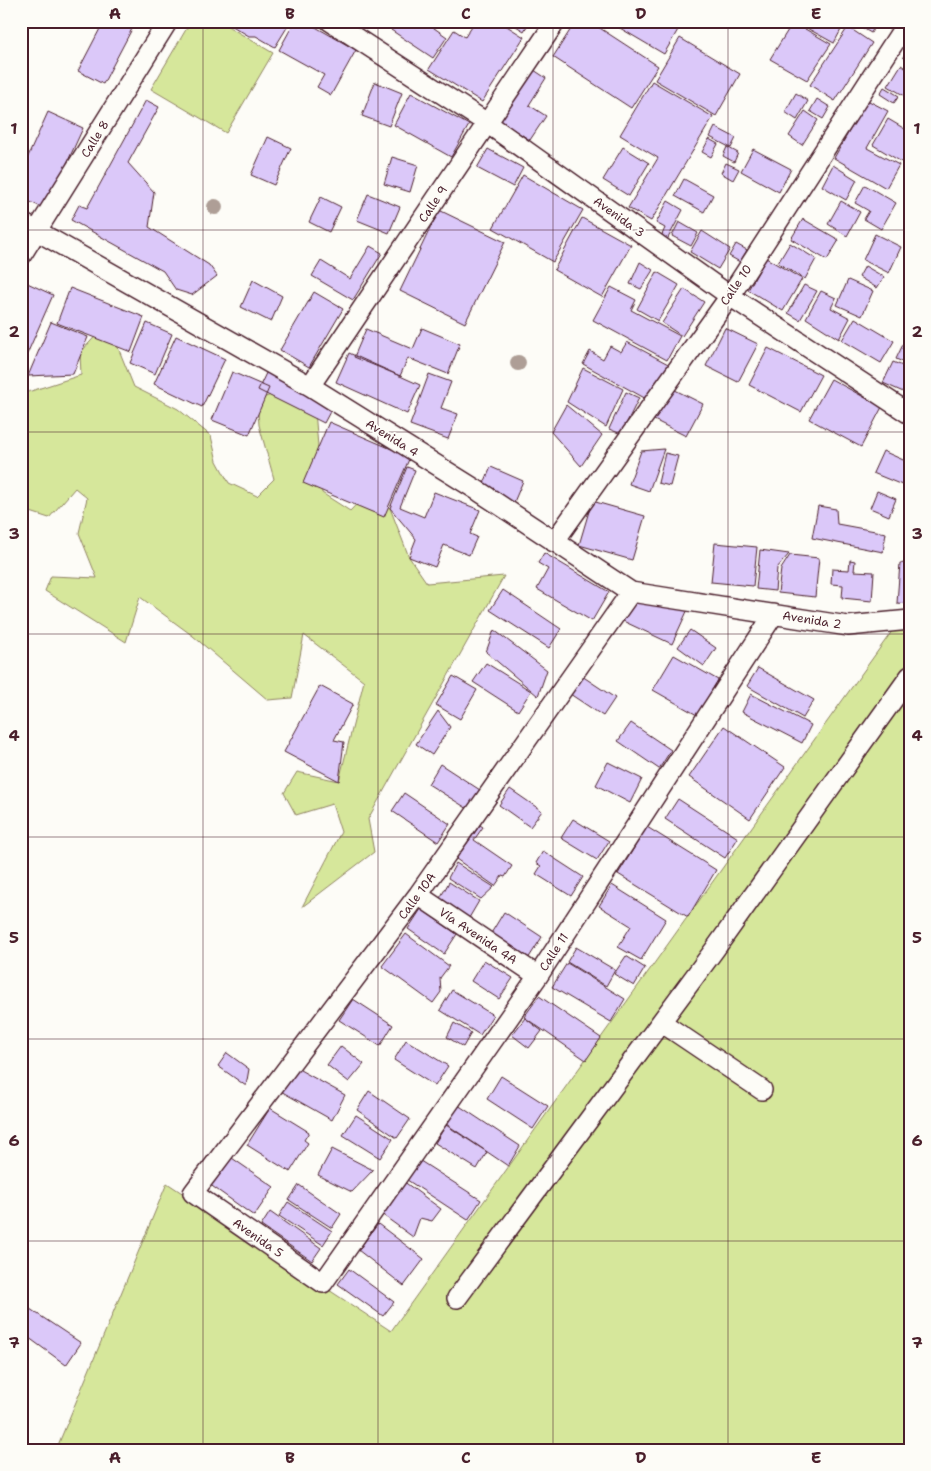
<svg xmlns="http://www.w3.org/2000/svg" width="931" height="1471" font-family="'Shantell Sans',sans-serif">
<rect width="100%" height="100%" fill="#fdfcf7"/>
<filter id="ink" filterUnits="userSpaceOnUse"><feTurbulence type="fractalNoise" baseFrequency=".02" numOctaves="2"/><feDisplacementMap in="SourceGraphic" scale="10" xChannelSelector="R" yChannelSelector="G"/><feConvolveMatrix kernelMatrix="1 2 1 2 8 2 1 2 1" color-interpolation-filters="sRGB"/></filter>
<g filter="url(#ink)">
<path fill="#d6e79b" stroke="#908363" d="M191,21H219L273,53L226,133L151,89Z
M100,331L117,345L134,387L178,409L211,436L217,461L229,483L257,496L274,479L259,425L257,400L282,391L315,411L322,493L350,511L368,492L390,508L409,557L427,583L504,576L368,819L374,852L302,907L341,832L332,804L296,815L284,793L297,772L339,781L364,681L304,635L292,698L268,700L193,636L140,597L126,642L45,591L51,576L97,578L79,533L87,498L75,488L49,518L21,509L23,461L21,386L28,392L81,375L80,353Z
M900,620H910V1450H56L167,1183L391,1331Z"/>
<path fill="#dbc8f9" stroke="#4a1f2b" d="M104,21H123L133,27L103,84L78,71Z
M224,21H291L275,47L256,36H249Z
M295,21H305L356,50L331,95L317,87L324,75L279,50Z
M397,21H424L447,37L433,58L391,30Z
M475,21H499L524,37L482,102L429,69L454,30L465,37Z
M508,21H530L524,31Z
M576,21H589L658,66L631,108L553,57Z
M608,21H683L664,54Z
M794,21H834L843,26L834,43Z
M852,21H877L871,33L852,22Z
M793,22L831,44L807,80L770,59Z
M21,24L28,27L21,42Z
M848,27L872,43L835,101L810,85Z
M680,38L740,74L716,116L655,80Z
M910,47V61L903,57Z
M901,65L910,71V99L888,86Z
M534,70L546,78L529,105L546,116L530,140L500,121Z
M652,81L713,117L651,221L628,208L658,158L620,135Z
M375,82L402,93L389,126L362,116Z
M884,87L899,96L894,103L880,94Z
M411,93L469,125L451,157L394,125Z
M796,93L808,101L797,120L785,112Z
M817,99L830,107L823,119L810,111Z
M146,100L159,107L128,163L154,192L149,227L209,265L217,276L192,295L176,290L163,271L71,220L79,205L87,208Z
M867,100L888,111L867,148L899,165L886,188L834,158Z
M805,111L818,120L802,145L789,136Z
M48,112L83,128L46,209L21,198V172Z
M888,119L910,132V167L873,145Z
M715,127L736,138L731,148L710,137Z
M268,137L291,148L274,185L251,175Z
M709,139L718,144L711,157L702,152Z
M623,147L649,163L629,196L603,180Z
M727,147L738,153L734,162L723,156Z
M488,149L523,168L513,187L477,168Z
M753,149L791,169L779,192L741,171Z
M392,157L418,165L410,192L384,184Z
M726,163L739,169L733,180L721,173Z
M833,165L857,180L846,200L822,186Z
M523,175L583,210L553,262L493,228Z
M684,179L713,195L704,212L675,196Z
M865,185L896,203L881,229L864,219L869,211L855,203Z
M368,194L400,207L389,233L357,220Z
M321,197L341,207L329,232L309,222Z
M668,201L683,210L667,240L661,237L665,228L656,223Z
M841,201L860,212L847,236L828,224Z
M439,210L505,242L465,323L400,291Z
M582,218L631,245L602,297L554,270Z
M803,219L839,240L827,260L791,239Z
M679,222L698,233L691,246L672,236Z
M702,231L730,249L718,269L690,252Z
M875,234L901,247L889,273L863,260Z
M790,243L816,259L805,279L778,263Z
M736,244L747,250L740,262L729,256Z
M370,246L382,253L353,300L312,276L321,261L350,279Z
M766,258L802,279L783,311L748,290Z
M640,262L653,270L641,289L630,284Z
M865,266L884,277L877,288L859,277Z
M657,272L679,285L658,321L637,309Z
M253,280L282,296L271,322L241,307Z
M848,280L873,291L862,316L837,305Z
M23,281L53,295L24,361L21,360V285Z
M804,285L817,291L800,320L788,313Z
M611,287L636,300L631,310L680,336L667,360L593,320Z
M70,288L144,317L131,352L57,323Z
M684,289L704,302L682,336L662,323Z
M821,291L836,298L831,308L850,318L839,339L806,318Z
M314,292L343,309L309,367L280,350Z
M855,318L894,341L881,363L842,340Z
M51,322L88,337L73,374L28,376Z
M147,323L172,334L155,374L130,363Z
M422,328L460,344L448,374L408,358L400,376L354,357L366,329L413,349Z
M725,328L758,344L738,382L706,366Z
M908,334L910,335V365L896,359Z
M176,336L225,359L202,407L154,384Z
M627,342L670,365L650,401L583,364L590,351L603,359L610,346L621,352Z
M768,348L821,375L801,412L749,385Z
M349,353L420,385L407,414L336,382Z
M893,362L910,369V395L883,383Z
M583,368L623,389L606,427L567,402Z
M267,371L334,404L324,423L258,390Z
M232,372L269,388L249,435L212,420Z
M429,374L451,382L441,408L458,414L448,439L410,425Z
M831,379L882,407L861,447L809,419Z
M671,388L703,404L686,436L654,420Z
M626,392L639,398L621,434L609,429Z
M566,405L602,435L581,466L551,432Z
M329,422L410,457L384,517L303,483Z
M664,449L649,491L629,484L641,451Z
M883,451L910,463V481L907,487L873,473Z
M665,453L678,456L670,486L658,483Z
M407,467L415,470L400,507L424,517L434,492L480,510L470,534L477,537L469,555L444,545L435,567L409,557L416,539L390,508Z
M491,467L523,481L514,502L482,488Z
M877,491L896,499L889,516L870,508Z
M592,501L645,516L632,560L579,545Z
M818,506L836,509L837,524L886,533L883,552L812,538Z
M715,543L757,547L753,586L711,582Z
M760,550L789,554L777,568L775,591L756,589Z
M544,553L609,592L592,621L537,589L548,569L538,563Z
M790,555L819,558L815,597L778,593L781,569Z
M850,560L855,561L854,571L874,572L872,601L842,598L843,585L831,584L832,569L849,570Z
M900,563L910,564V604L897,603Z
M503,590L561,629L549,648L490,610Z
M634,599L689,607L672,644L623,621Z
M494,630L547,670L538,696L486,652Z
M690,630L716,648L704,666L678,647Z
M674,655L718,680L697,715L653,690Z
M486,663L531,691L518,711L473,682Z
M758,668L814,700L803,718L747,686Z
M579,674L615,698L603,716L567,692Z
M453,676L477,690L460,719L436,705Z
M320,686L353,704L334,740L344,742L339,781L284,752Z
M751,694L811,725L802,743L742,712Z
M438,711L450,727L432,755L416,744Z
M631,723L671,750L659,769L618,741Z
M724,726L785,767L750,819L689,777Z
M608,762L642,779L630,803L596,785Z
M440,764L480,790L468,809L428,784Z
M510,789L542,811L530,827L499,805Z
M404,793L450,824L438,842L392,811Z
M678,799L738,838L725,858L665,819Z
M573,819L609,841L597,860L561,838Z
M480,825L483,827L474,840L512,866L505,877L502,876L495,886L456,859Z
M647,827L716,870L688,917L618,874Z
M543,851L583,877L571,896L536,874L541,866L536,863Z
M456,863L494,887L481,899L448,878Z
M449,882L479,901L469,918L439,900Z
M612,885L666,919L641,960L618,947L631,926L599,906Z
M421,909L457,934L444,954L408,929Z
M504,912L542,937L528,959L490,935Z
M406,934L449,966L440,978L441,992L433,1003L382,966Z
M576,947L615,970L606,986L567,962Z
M626,956L645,968L634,986L614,974Z
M484,960L513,978L499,999L471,981Z
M567,963L625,999L611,1022L552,987Z
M452,990L493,1015L480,1035L440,1010Z
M539,996L601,1038L586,1060L524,1017Z
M353,999L393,1025L380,1046L339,1020Z
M525,1018L542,1031L529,1048L512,1035Z
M454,1023L471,1033L463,1047L447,1037Z
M406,1040L448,1066L435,1086L394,1060Z
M341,1046L364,1064L349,1082L327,1065Z
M227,1053L249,1069L246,1086L218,1066Z
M291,1065L345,1095L332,1120L277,1089Z
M501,1076L548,1106L533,1129L487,1099Z
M369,1091L410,1119L397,1138L357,1110Z
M458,1105L520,1146L508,1166L446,1124Z
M270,1108L309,1132L304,1140L308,1143L290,1172L247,1145Z
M356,1115L393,1139L380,1158L343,1135Z
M446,1125L487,1152L477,1169L435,1143Z
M332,1149L373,1170L352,1192L318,1175Z
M229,1156L274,1187L254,1216L209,1184Z
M414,1157L481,1200L468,1220L401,1176Z
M403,1181L441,1209L432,1221L420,1218L413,1237L380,1213Z
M299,1185L341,1214L332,1228L289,1200Z
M288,1202L332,1231L323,1245L279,1216Z
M270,1212L321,1248L312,1261L261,1226Z
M378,1224L424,1259L404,1286L358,1250Z
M349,1269L394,1302L383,1316L338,1284Z
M30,1309L81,1343L66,1365L21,1332V1321Z"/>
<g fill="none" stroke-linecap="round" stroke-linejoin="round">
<defs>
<path id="street" d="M330,21L487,123L730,296L908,413
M21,222L310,386L480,492L631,592L848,626L910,620
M21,256L168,21
M310,386L556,21
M554,542L730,296L908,21
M631,592L418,895L193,1193L323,1283L538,976L774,614
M418,895L538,976
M661,1022L762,1090
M457,1298L715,949L910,676"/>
</defs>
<use href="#street" stroke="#4a1f2b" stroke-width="22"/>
<use href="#street" stroke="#fdfcf7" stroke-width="19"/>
</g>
<g fill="#ae9e96">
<circle cx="215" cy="207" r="8"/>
<circle cx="518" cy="363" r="8"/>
</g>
</g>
<path fill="none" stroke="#4a1f2b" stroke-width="1" stroke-opacity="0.55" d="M203,21V1450M378,21V1450M553,21V1450M728,21V1450M21,230H910M21,432H910M21,634H910M21,837H910M21,1039H910M21,1241H910"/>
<g text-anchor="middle" stroke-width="4" stroke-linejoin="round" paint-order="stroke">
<g font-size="12" fill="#4a1f2b" stroke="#fdfcf7">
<text transform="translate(95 139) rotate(-58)" y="4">Calle 8</text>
<text transform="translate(433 204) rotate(-56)" y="4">Calle 9</text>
<text transform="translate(619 217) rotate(36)" y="4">Avenida 3</text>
<text transform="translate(736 285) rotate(-56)" y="4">Calle 10</text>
<text transform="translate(392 438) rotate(32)" y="4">Avenida 4</text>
<text transform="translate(812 620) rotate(9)" y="4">Avenida 2</text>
<text transform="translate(417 896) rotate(-54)" y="4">Calle 10A</text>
<text transform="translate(478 936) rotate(34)" y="4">Vía Avenida 4A</text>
<text transform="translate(554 952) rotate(-57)" y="4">Calle 11</text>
<text transform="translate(258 1238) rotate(35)" y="4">Avenida 5</text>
</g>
</g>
<rect width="931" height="1471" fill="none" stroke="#fdfcf7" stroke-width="55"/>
<rect x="28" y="28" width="876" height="1416" fill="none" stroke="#4a1f2b" stroke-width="2"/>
<g font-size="16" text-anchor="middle" font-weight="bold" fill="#4a1f2b">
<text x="115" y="19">A</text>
<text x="290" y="19">B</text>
<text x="466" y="19">C</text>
<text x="641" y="19">D</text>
<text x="816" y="19">E</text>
<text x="14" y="134">1</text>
<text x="917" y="134">1</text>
<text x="14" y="337">2</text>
<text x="917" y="337">2</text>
<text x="14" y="539">3</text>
<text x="917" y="539">3</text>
<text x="14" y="741">4</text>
<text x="917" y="741">4</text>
<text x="14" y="943">5</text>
<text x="917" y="943">5</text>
<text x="14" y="1146">6</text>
<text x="917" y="1146">6</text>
<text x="14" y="1348">7</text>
<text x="917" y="1348">7</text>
<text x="115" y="1463">A</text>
<text x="290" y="1463">B</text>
<text x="466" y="1463">C</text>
<text x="641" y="1463">D</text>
<text x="816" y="1463">E</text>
</g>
</svg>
